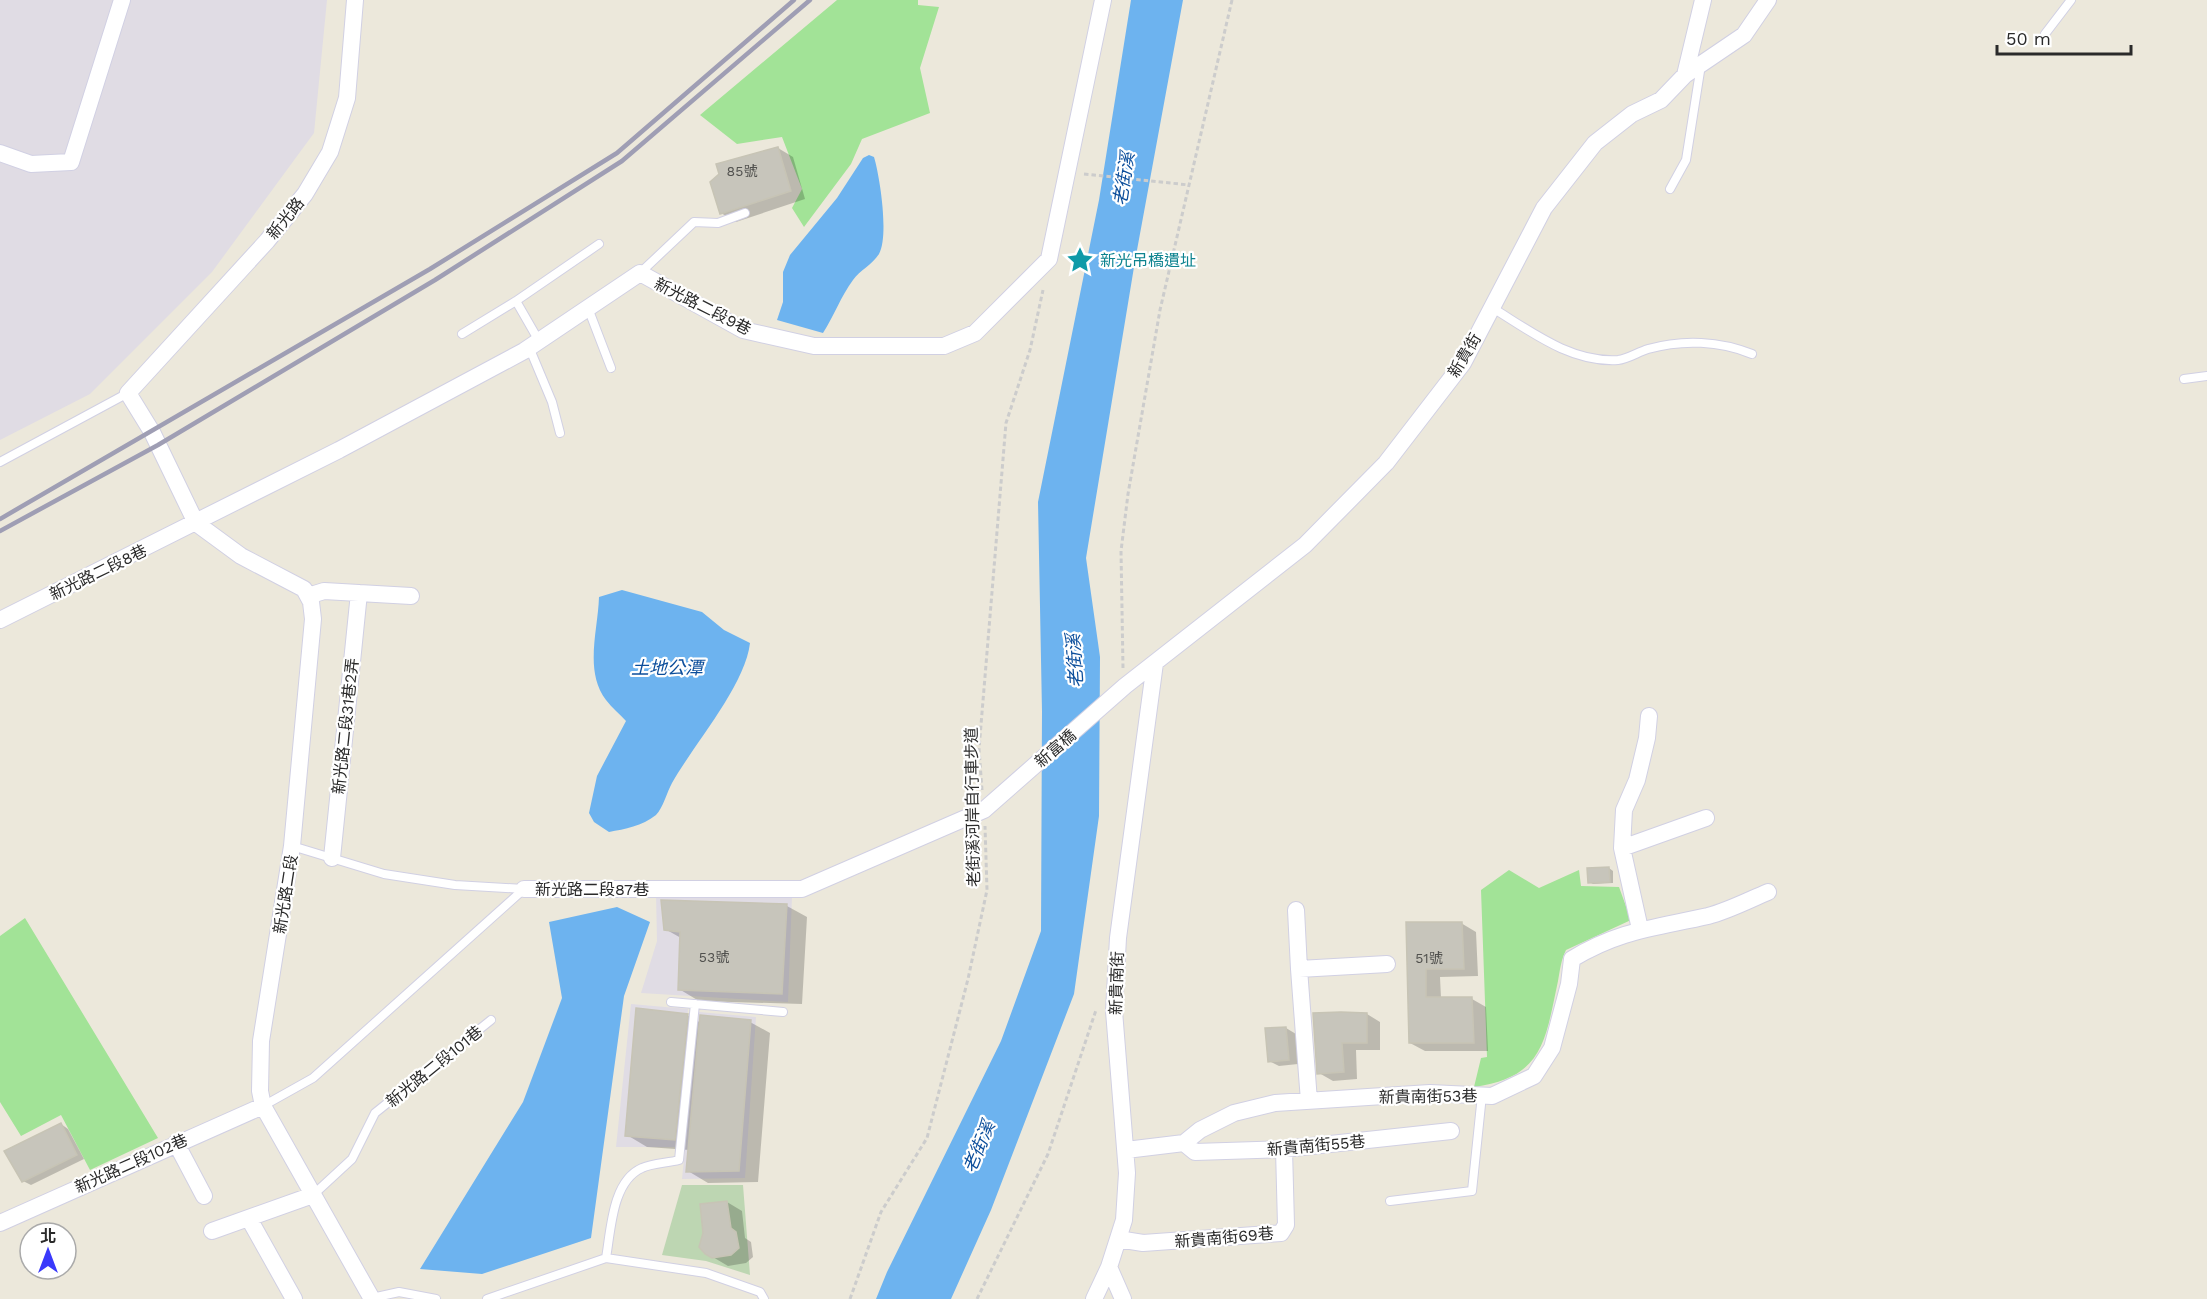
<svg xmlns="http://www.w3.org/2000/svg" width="2207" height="1299" font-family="'Work Sans','Noto Sans TC',sans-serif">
<rect width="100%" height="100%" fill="#ece8db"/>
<path fill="#e0dce4" d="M0,0H327L314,133L212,272L90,394L0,440Z
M656,895L792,897L788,1002L641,993L657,941Z
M631,1004L688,1009L675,1147H616Z
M699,1012L756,1017L745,1178L682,1179Z"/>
<path fill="#a2e397" d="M837,0H918V5L939,7L920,68L930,113L862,139L851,164L804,227L792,208L802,189L782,137L737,144L700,115Z
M1509,870L1539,888L1579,870L1581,886L1619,887L1631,920L1566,950C1561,960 1560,970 1558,981C1545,1041 1544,1077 1474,1087L1481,1058L1487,1057L1481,890Z
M25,918L158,1138L90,1170L61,1115L21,1136L0,1102V936Z"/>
<path fill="#bdd6b2" d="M682,1185H743L750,1275L706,1261L662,1255Z"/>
<path fill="#6db3ef" d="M1131,0H1183L1135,261L1086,558L1100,657L1099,816L1074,994L991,1210L951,1299H876L887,1272L1001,1041L1041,931L1042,711L1038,502L1099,200Z
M869,155L874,157C880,177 889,236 879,254C872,265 860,270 853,280C841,296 834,316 823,333L777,320L783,302V272L790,255L837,198L863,158Z
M622,590L702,612L724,630L750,643C745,686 694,744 672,783C667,792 663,808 656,815C642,826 625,829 609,832L594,822L589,813L597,776L626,721C620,714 612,708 606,700C584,671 598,631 599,597Z
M617,907L650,922L624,996L591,1238L482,1274L420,1269L523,1102L562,998L549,922Z"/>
<path fill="#0003" d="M778,148L793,157L805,199L736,222L721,213L720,175Z
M1609,868L1613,871V883L1593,884L1589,882Z
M787,906L807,917L802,1004L699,1001L679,989L681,938L665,929Z
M1408,923H1461L1476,932L1478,976L1440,977L1441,998L1472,999L1486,1007L1488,1051H1425L1410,1043Z
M1367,1014L1380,1022V1050H1356L1357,1079L1333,1081L1319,1073L1315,1015Z
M687,1015L701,1023L750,1022L770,1033L758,1182L708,1183L688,1171L690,1150L647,1147L627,1135Z
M1286,1028L1296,1034L1298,1064L1279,1066L1269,1061Z
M61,1124L68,1129L84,1159L31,1185L23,1181Z
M727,1202L742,1211L745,1238L751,1242L753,1257L746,1263L728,1266L706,1253Z"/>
<path fill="#c7c5bb" stroke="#c7c4b5" stroke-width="1.5" d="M778,147L791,191L720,214L710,182L719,174L716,164Z
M1609,867L1610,882L1588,883L1587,868Z
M661,900L787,904L782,994L678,990L680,932L664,930Z
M1406,922H1462L1464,969H1426V997H1472L1474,1043H1409Z
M636,1008L688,1014L675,1140L625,1136Z
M1341,1012L1367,1013V1043H1342L1344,1072L1317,1074L1313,1013Z
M700,1015L751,1020L739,1171L686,1172Z
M1286,1027L1289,1060L1268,1062L1265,1028Z
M61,1123L77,1155L22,1182L4,1151Z
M727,1201L731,1228L736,1232L739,1248L731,1255L712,1258L705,1254L699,1247L703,1233L700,1204Z"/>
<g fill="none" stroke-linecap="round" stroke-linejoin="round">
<defs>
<path id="service" d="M2045,34L2071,0
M1670,189L1686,160L1701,65
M640,273L694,222L718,223L745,213
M1491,307C1529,330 1570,363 1618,360C1628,359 1638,352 1648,349C1683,339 1720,341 1752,354
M588,308L611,368
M462,334L516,301
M539,341L516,301L599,244
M529,347L552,402L560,433
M2184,379L2207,376
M0,462L128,393
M292,846L384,874L455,885L524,889
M671,1002L783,1012
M263,1106L313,1078L524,889
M313,1195L352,1159L375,1113L491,1020
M1390,1201L1472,1191L1482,1095
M606,1258L706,1273L760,1292L764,1299
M372,1298L399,1292L436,1299
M487,1299L606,1258C611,1230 612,1181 642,1168C652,1163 668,1163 679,1160L695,1004"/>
<path id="minor" d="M355,0L347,98L330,152L305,194L267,241L128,393L152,432L196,523L241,556L304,589L311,602L313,619L292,846L261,1041L260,1091L263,1106L372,1299
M1685,75L1703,0
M0,153L31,164L71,162L122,0
M308,596L324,591L411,596
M0,620L339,450L524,351L640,273L743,330L814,346H944L975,333L1049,259L1103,0
M1622,848L1706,818
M332,858L359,593
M524,889H802L984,810L1125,686L1305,545L1386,463L1463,363L1544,208L1595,143L1632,114L1661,100L1685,75L1744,35L1768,0
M1296,910L1299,969
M1640,929L1622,848L1624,810L1637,780L1647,738L1649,716
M1309,1101L1299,969L1387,964
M176,1143L204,1196
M1184,1143L1195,1152L1284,1149L1451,1131
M1126,1150L1184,1143L1200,1130L1234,1113L1275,1103L1430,1093L1492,1096L1534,1076L1552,1048L1569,984L1572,959C1620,930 1655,928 1708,916C1728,911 1749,900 1768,892
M0,1223L263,1106
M252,1224L294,1299
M212,1231L313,1195
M1118,1239L1143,1243L1281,1233L1286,1225L1284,1149
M1109,1267L1123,1299
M1094,1299L1109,1267L1124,1220L1127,1173L1114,1011L1118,938L1155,663"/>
</defs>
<use href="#service" stroke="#d1d0e3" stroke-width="10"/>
<use href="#minor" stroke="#d1d0e3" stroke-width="18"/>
<path stroke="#ccc" stroke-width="3" stroke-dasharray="4.5 3" stroke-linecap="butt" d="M1084,174L1189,185
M1123,668L1121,551L1128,494L1160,310L1232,0
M982,790L979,749L1006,423L1030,350L1043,290
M850,1299L881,1212L927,1138L968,979L987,890L985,826
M977,1299L1048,1154L1096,1010"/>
<use href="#service" stroke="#fff" stroke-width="8"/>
<use href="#minor" stroke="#fff" stroke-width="16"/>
<path stroke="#9f9eb4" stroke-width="4.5" d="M0,519L430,269L617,153L794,0
M0,531L158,445L435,280L622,161L810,0"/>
</g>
<defs>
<symbol id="sight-bare" viewBox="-9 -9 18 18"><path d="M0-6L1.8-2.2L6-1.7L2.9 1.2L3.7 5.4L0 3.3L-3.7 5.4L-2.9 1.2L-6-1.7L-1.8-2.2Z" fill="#0f9aa8" stroke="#fff" stroke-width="2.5" paint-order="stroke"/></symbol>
</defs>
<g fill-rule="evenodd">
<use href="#sight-bare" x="1061" y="241" width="38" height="38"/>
</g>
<g text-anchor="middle" stroke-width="4.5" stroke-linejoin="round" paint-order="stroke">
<g font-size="14" fill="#51514e">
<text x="742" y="176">85號</text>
<text x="714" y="962">53號</text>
<text x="1429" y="963">51號</text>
</g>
<g font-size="16" fill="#2a2a2a" stroke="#fff">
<text transform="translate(285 218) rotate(-51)" y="6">新光路</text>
<text transform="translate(703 306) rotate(27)" y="6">新光路二段9巷</text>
<text transform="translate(1464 355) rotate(-59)" y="6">新貴街</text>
<text transform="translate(98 572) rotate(-26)" y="6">新光路二段8巷</text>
<text transform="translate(345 726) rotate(-84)" y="6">新光路二段31巷2弄</text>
<text transform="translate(1055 748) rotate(-41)" y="6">新富橋</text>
<text transform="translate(972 807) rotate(-91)" y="6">老街溪河岸自行車步道</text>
<text x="592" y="895">新光路二段87巷</text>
<text transform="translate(285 894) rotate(-81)" y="6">新光路二段</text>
<text transform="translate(1116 983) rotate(-88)" y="6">新貴南街</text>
<text transform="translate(434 1066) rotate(-39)" y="6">新光路二段101巷</text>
<text transform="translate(1428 1096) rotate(-1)" y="6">新貴南街53巷</text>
<text transform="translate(1316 1145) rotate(-5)" y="6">新貴南街55巷</text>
<text transform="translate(131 1163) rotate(-24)" y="6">新光路二段102巷</text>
<text transform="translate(1224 1237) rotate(-5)" y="6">新貴南街69巷</text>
</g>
<g font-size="16" fill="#0d838f" stroke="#fff" text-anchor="start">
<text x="1100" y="266">新光吊橋遺址</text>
</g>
<g font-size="18" font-style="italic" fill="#0c4e9b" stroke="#fff">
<text transform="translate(1124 179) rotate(-81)" y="6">老街溪</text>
<text transform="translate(1075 661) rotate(-94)" y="6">老街溪</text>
<text x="667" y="674">土地公潭</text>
<text transform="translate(979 1147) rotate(-67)" y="6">老街溪</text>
</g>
</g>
<g transform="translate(48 1251)"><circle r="28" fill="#ffffff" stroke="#aaaaaa" stroke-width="1.5"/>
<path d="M0-4.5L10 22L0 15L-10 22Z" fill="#3a39fb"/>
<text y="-9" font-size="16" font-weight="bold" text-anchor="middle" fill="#2a2a2a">北</text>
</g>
<path d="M1997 45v9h134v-9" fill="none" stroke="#2a2a2a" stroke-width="3"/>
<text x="2006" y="45" font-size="18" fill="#2a2a2a" stroke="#ffffff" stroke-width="4.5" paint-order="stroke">50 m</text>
</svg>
